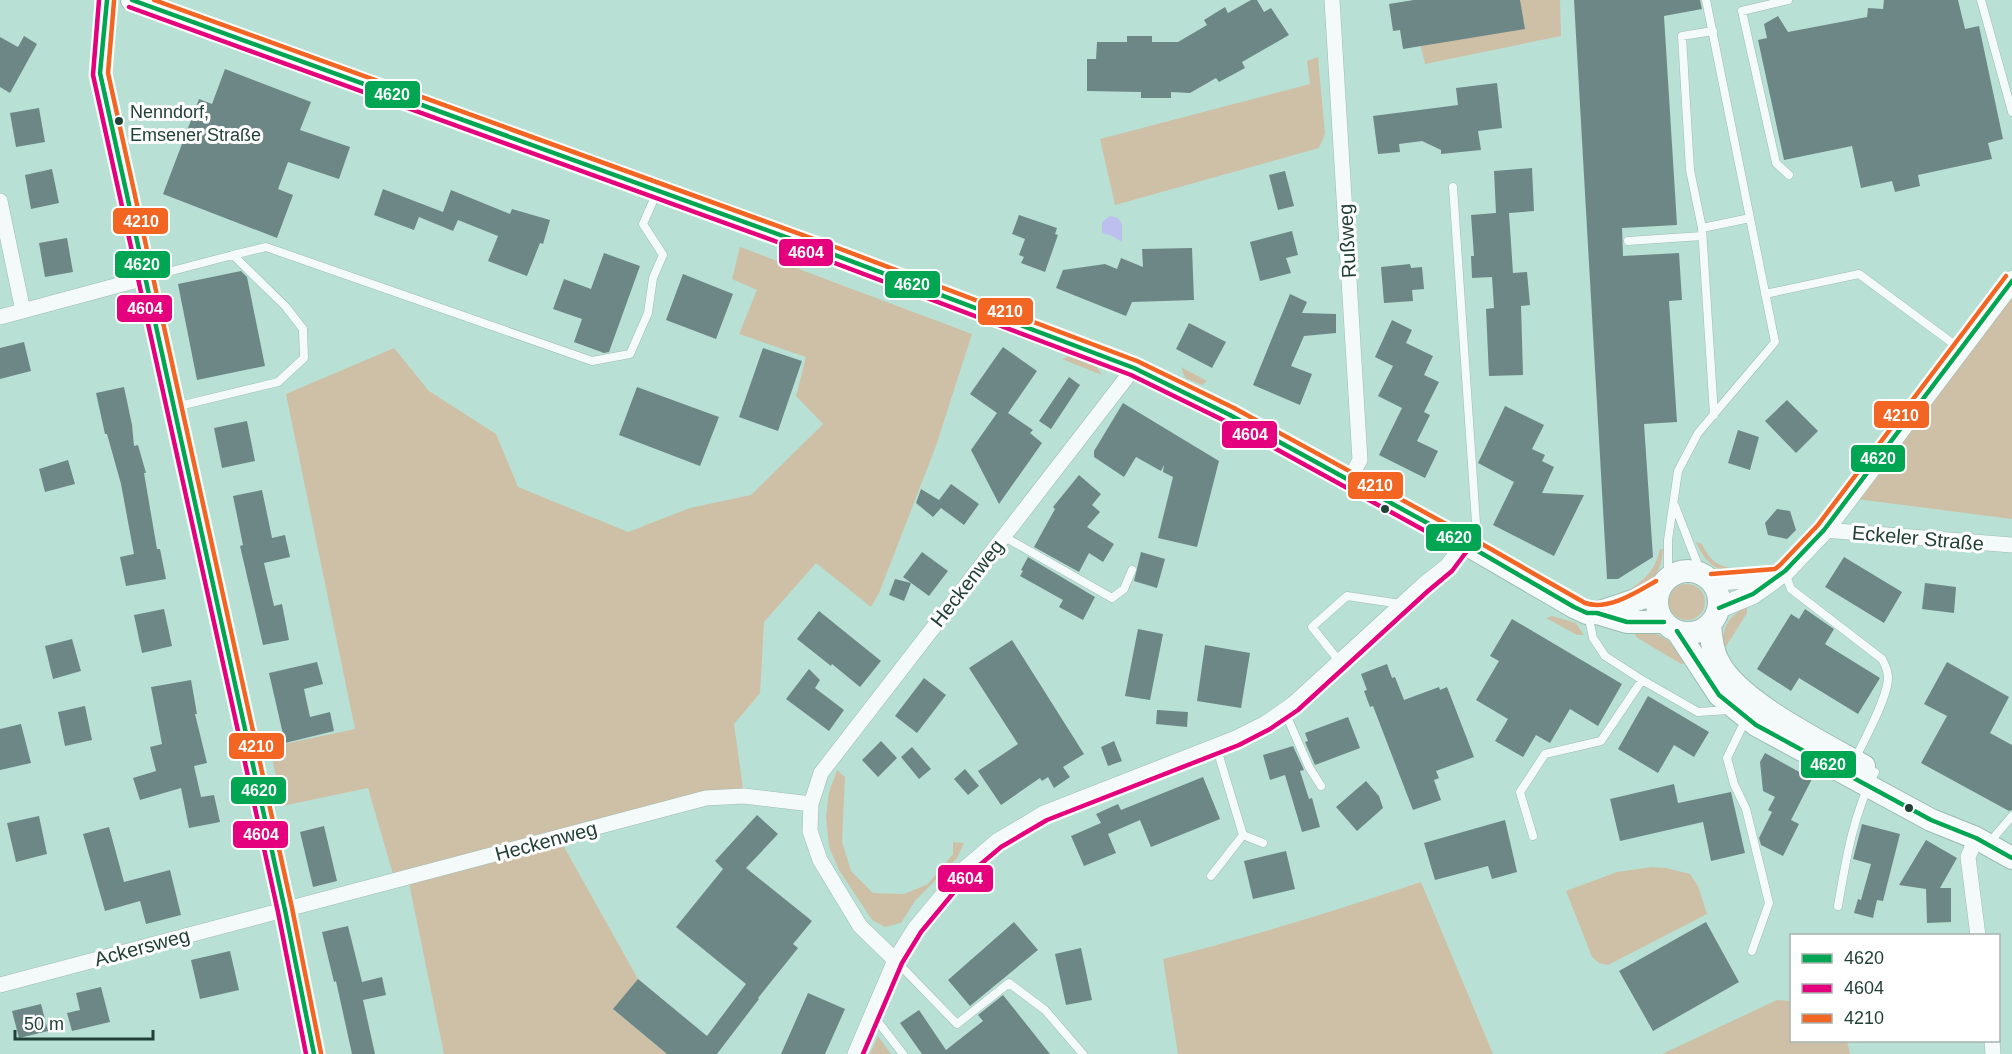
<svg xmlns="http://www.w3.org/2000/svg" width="2012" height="1054" font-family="Arial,sans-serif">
<rect width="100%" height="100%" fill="#b9e0d4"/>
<path fill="#cec0a6" d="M1410,0H1560L1561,36L1425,64Z
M1318,57L1325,134L1319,148L1115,205L1100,139L1310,84L1307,61Z
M740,247L972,334L936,446L879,593L871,607L816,563L764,622L760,693L734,724L744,796L559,838L638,979L614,1010L667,1054H444L408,878L395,881L368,788L282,806L270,747L355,729L286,394L394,348L429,391L496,434L518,487L628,532L690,508L751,495L823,424L796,396L806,357L739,334L757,290L732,279Z
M2012,294V519L1849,498Z
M1070,356L1096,366L1102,375L1062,359Z
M1181,367L1207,381L1202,385L1185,378Z
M1696,542L1702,544C1711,562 1716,565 1735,569L1737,572C1715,572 1705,562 1696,542Z
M1660,549H1663C1661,575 1653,580 1632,594L1631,589C1648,576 1655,570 1660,549Z
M1669 602a18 18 0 1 1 36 0a18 18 0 1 1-36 0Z
M1747,606V613L1725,648L1722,649C1723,626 1727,618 1747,606Z
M1552,616L1576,623L1584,635H1577L1546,618Z
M1634,629C1657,631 1676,642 1688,662L1681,664L1636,637Z
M837,770L845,777L842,842L851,871L873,893L904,894L928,884L953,854V842L964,843L957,858L915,901L901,923L885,927L872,920L839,870L829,847L826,817L829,792Z
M1652,867L1666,868L1690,874L1698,886L1707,914L1608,965L1599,963L1592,957L1566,891L1617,872Z
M1421,882L1493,1054H1178L1163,959C1250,937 1335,911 1421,882Z
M1777,1000L1791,1001L1792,1040L1847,1041L1850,1054H1662Z
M878,1036L891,1054H870Z"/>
<path fill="#bdbfee" d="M1110,216L1118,218L1122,224V242L1110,235L1102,233V222Z"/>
<path fill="#6d8786" d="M1251,0H1257L1264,12L1271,8L1289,35L1242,62L1245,68L1219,82L1216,78L1190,93L1171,92V98H1141V92L1087,91V59H1096L1097,42H1127V36H1152V42H1178L1207,25L1204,20L1225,7L1228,13Z
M1414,0H1520L1525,29L1403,49L1400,30L1393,31L1389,4Z
M1574,0H1700L1702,9L1664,16L1677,225L1622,228L1623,256L1679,253L1682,300L1669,301L1677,422L1644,424L1653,557L1618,579H1607Z
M1884,0H1958L1965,29L1979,26L2003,139L1988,143L1992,159L1918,175L1920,186L1895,192L1892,181L1861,188L1852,146L1784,160L1758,40L1767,38L1764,24L1778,16L1788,32L1867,17L1868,8L1883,9Z
M24,36L37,44L10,93L0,87V37L18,47Z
M225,69L311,102L300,130L350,147L339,179L288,162L278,189L293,195L277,238L163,194L199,99L212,104Z
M1497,83L1502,128L1478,131L1481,150L1441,154V150L1422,141L1399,144L1400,152L1378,154L1373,116L1458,105L1456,88Z
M39,108L45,142L16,147L10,113Z
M1532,168L1534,211L1509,213L1513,273L1527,272L1530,305L1521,306L1523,375L1489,376L1486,309L1494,308L1492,277L1472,278L1471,256H1474L1471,215L1496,213L1494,171Z
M52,169L59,203L31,209L25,175Z
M1285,171L1294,206L1278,210L1269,175Z
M383,189L443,212L451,190L510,214L512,209L550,220L543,244L540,243L527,276L488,261L498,236L458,220L453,231L419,217L414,230L374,215Z
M1019,215L1057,228L1055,234L1058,235L1045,272L1021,263L1024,257L1019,255L1025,239L1012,234Z
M1292,231L1298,255L1286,258L1291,273L1260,281L1250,242Z
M67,238L73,272L45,277L39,243Z
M1192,248L1194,300L1132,302L1126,316L1056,288L1063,270L1105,264L1117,269L1121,258L1143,267L1142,249Z
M604,253L640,266L609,352L604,353L574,342L582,319L553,309L564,279L591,289Z
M1410,264L1411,268L1422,267L1424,289L1412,290L1413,301L1384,303L1381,267Z
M241,271L247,277L265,366L197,380L178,284Z
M683,274L733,294L716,339L666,320Z
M1290,294L1307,302L1302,313L1336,314V333L1304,336L1291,366L1312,374L1300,405L1253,385Z
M1392,320L1412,330L1406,343L1433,356L1424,375L1439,382L1424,412L1430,415L1417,441L1438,451L1425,478L1379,455L1402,408L1378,396L1393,366L1375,357Z
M1189,323L1226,342L1212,368L1176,349Z
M24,342L31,371L0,379V348Z
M1003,347L1037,371L1008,413L1033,430L1030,433L1042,443L999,504L971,450L997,413L970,394Z
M763,348L802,361L778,431L739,417Z
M1069,377L1080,385L1051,429L1039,421Z
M124,387L132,425L134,446L138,445L146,473H144L157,549H160L166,579L126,586L120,557L134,554L121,484L107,434H105L96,393Z
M637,387L719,417L700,466L619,435Z
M1787,400L1818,431L1796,453L1765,421Z
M1123,403L1219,461L1197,547L1158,538L1173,477L1163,472L1164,465L1161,471L1136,457L1124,477L1094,457V451Z
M1505,406L1544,425L1532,449L1545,455L1542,461L1554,467L1542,493L1584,495L1554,556L1493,525L1514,482L1478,463Z
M247,421L255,461L222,468L214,428Z
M1738,430L1759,437L1750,470L1728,463Z
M68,460L75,484L45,492L39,469Z
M1079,475L1101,494L1092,505L1100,512L1087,527L1114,544L1103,562L1089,553L1079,572L1034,547L1055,509L1053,507Z
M951,484L979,504L964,525L941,508L933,517L916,503L921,489L939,500Z
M262,490L272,538L285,535L290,557L264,563L274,606L282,604L289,640L263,645L240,546L243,545L233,496Z
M1777,509L1790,511L1796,530L1787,539L1768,535L1765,523Z
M922,552L948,571L929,596L903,577Z
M1141,552L1165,559L1157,588L1134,581Z
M1028,557L1095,597L1083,620L1059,607L1063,600L1020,576L1023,571L1021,570Z
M1844,557L1902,592L1884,623L1825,587Z
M895,579L911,583L904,601L889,595Z
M1925,583L1956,587L1954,613L1922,609Z
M164,609L172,646L142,653L134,615Z
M1805,609L1834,629L1825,644L1880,678L1858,714L1799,678L1791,691L1757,669L1791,614L1799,619Z
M819,611L881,661L860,687L832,664L831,666L797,639Z
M1512,619L1622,684L1598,726L1570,709L1550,743L1536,735L1523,757L1495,741L1508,719L1476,700L1499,661L1490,656Z
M1138,629L1163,634L1150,700L1125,696Z
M72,639L81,671L53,679L45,646Z
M1012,640L1084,754L1063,767L1070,777L1054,788L1048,777L1042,781L1040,778L1001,805L978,771L1018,744L969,668Z
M1205,645L1250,653L1241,708L1197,701Z
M317,662L323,684L304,689L310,717L330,712L334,731L285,743L269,673Z
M1947,662L2009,697L1990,733L2012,745V810L2009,811L1921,763L1947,716L1924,704Z
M1387,664L1392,678L1395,677L1404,700L1439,687L1440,690L1447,687L1474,757L1436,771L1439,778L1434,780L1441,800L1413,810L1373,706L1370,707L1364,691L1367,690L1361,674Z
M809,669L820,680L815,688L844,710L829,731L786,699Z
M924,678L946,695L917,733L895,716Z
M191,680L197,714H195L207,763L194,766L201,797L214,795L220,822L189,828L181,788L140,800L133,778L156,771L150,747L162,744L151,687Z
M1648,696L1709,732L1694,757L1674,745L1658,773L1618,749Z
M85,706L92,740L65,746L58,712Z
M1157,710L1188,712L1187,727L1156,724Z
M1348,717L1360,748L1315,765L1305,742L1308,741L1305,733Z
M21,724L31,763L0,770V729Z
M881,741L897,758L878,777L862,760Z
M1114,741L1122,761L1108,766L1101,747Z
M1293,746L1304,770L1300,771L1309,799L1312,798L1320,827L1302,832L1285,775L1270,780L1263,755Z
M912,747L931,769L919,779L901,757Z
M1765,753L1812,779L1791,820L1799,824L1783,856L1761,845L1759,838L1772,812L1768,810L1775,797L1763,791L1760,762Z
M965,769L979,786L968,795L954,779Z
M1203,777L1220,819L1151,847L1140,820L1108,834L1116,853L1084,866L1071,836L1101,823L1096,814L1118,804L1121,810Z
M1366,781L1379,796L1383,808L1357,831L1336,807Z
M1674,784L1678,803L1731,792L1745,853L1711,861L1703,822L1620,841L1610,799Z
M757,815L778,834L746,868L812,921L793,944L798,948L758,998L759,999L717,1054H667L613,1009L638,979L707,1036L746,984L676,927L723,869L715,861Z
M39,816L47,854L16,862L7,823Z
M1505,820L1517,872L1492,879L1488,866L1435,880L1424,843Z
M1862,824L1900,834L1883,901L1877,900L1873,918L1854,913L1858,899L1861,900L1871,864L1853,859Z
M324,826L337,881L313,887L300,832Z
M109,827L124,882L170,870L181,915L146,924L140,901L105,911L83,834Z
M1926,840L1957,858L1940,888H1951V922L1927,923L1926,889L1899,885Z
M1286,851L1295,889L1253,899L1244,861Z
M1014,922L1038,950L970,1006L948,980Z
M1706,922L1739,982L1653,1031L1619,971Z
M348,926L362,982L382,977L386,995L363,1000L375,1054H352L336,981L334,982L322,932Z
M1081,948L1092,1000L1066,1005L1055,954Z
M230,951L239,990L200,999L191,960Z
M101,987L110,1022L72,1031L67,1013L80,1010L76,993Z
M808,993L845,1009L825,1054H781Z
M1003,995L1050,1054H922L900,1023L919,1010L946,1050L983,1021L978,1015Z
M41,1004L48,1031L19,1038L12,1011Z"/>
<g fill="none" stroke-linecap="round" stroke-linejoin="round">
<defs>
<path id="service" d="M1788,0L1742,11L1776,163L1789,175
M1981,0L2012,112
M1453,187L1476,523L1464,541
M1702,228L1690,170L1682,36L1713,31
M1628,241L1702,236
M233,255L266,247L592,361L630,354L648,313L653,278L663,255L643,224L657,192
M145,278L233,255L286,307L303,329L304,358L278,382L175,407
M1765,294L1859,274L1959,348
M1714,415L1702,228L1750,218
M1675,506L1701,573
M1003,536L1112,598L1124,589L1132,570
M1785,573L1791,589L1882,659C1885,665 1888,670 1888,677C1889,695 1864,741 1855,759
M1668,578V540L1678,471L1698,433L1775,342L1706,0
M1588,614L1593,638L1605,656L1642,680L1698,712L1729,710
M1339,661L1312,627L1347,596L1401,604
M1284,710L1309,767L1321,786
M1747,721L1741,729L1727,758L1734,784L1746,809L1769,903L1752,951
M1243,835L1263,843
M1533,836L1520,792L1545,754L1601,741L1642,680
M1989,843L2012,816
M1211,876L1243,835L1216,746
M1838,906C1846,859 1853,815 1875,772
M895,960L957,1024L1009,983L1045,1010L1083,1054
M872,1014L903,1054"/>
<path id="minor" d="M1332,0L1360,460L1349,480
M0,201L23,311
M0,317L145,278
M1824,530L2012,545
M1976,838L1968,857L1978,936
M895,960L860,926L820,860L810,831L811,804L821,773L1134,368
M0,985L706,798L744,796L811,804
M1992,1040L1993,1054
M855,1054L895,960L915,928L964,869L997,841L1044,813L1236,738L1266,723L1293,704L1423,585L1447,566L1464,543"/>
<path id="tertiary" d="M107,0L100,73L285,910L314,1054
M1712,581L1777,576
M1719,608L1753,594L1785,571L1824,530L2012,281"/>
<path id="secondary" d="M132,0L819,249L1134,368L1230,415L1464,543L1574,607L1587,613H1597L1627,622H1664
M1657 602a31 31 0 1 1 62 0a31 31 0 1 1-62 0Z
M1597,613L1645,597L1660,588
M1710,625C1711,637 1712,650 1718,661C1737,701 1825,744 1864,766
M1677,631L1719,695L1756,725L1931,820L1976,838L2012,858"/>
</defs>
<use href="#service" stroke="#9cbcb2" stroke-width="9"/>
<use href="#minor" stroke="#9cbcb2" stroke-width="16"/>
<use href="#tertiary" stroke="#9cbcb2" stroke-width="21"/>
<use href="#secondary" stroke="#9cbcb2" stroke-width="24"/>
<use href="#service" stroke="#f4faf9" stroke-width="8"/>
<use href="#minor" stroke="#f4faf9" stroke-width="15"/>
<use href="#tertiary" stroke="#f4faf9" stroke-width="20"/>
<use href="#secondary" stroke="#f4faf9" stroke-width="22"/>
<defs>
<path id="bus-1" d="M107,0L100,73L285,910L314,1054
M132,0L819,249L1134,368L1230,415L1464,543L1574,607L1587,613H1597L1627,622H1664
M1719,608L1753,594L1785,571L1824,530L2012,281
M1677,631L1719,695L1756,725L1931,820L1976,838L2012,858"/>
<path id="bus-2" d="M99,0L93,75L278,912L306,1054
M129,7L816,256L1131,375L1227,422L1460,550
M863,1054L902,963L921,932L969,874L1001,847L1047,820L1239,745L1270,729L1298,710L1428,591L1452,571L1470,547"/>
<path id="bus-3" d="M154,0L822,242L1137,361L1234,408L1468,536L1585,603C1608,611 1637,592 1656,581
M114,1L108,73L292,908L321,1053
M1711,574L1775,569L1780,565L1818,525L2006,276"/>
</defs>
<use href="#bus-1" stroke="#fff" stroke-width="9"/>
<use href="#bus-2" stroke="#fff" stroke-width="9"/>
<use href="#bus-3" stroke="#fff" stroke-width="9"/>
<use href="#bus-1" stroke="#00a651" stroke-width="4.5"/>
<use href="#bus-2" stroke="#e5007d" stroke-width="4.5"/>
<use href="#bus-3" stroke="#f26522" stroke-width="4.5"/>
</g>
<g fill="#214037" stroke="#fff" stroke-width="2">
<circle cx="119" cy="121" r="5"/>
<circle cx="1385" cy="509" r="5"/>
<circle cx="1909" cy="808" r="5"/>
</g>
<g text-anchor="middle" stroke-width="6" stroke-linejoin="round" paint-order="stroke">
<g font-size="18" fill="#214037" stroke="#fff" text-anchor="start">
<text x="130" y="118">Nenndorf,<tspan x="130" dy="23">Emsener Straße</tspan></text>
</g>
<g font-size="20" fill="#214037" stroke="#fff">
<text transform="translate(1347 241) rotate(-93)" y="7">Rußweg</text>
<text transform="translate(1918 538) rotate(5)" y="7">Eckeler Straße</text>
<text transform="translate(967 583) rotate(-52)" y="7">Heckenweg</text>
<text transform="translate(546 841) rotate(-15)" y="7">Heckenweg</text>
<text transform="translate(142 947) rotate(-15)" y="7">Ackersweg</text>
</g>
</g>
<g stroke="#fff" stroke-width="2">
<rect x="364" y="80" width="57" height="29" rx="6" fill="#00a651"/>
<rect x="112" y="207" width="57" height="28" rx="6" fill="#f26522"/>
<rect x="778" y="238" width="56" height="29" rx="6" fill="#e5007d"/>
<rect x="114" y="250" width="57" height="29" rx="6" fill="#00a651"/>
<rect x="884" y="270" width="57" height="29" rx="6" fill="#00a651"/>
<rect x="116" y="294" width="57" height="29" rx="6" fill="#e5007d"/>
<rect x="977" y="297" width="57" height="29" rx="6" fill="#f26522"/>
<rect x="1873" y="400" width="57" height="29" rx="6" fill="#f26522"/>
<rect x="1221" y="420" width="57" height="29" rx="6" fill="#e5007d"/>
<rect x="1850" y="444" width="56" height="29" rx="6" fill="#00a651"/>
<rect x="1347" y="471" width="57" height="29" rx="6" fill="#f26522"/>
<rect x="1425" y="523" width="57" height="29" rx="6" fill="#00a651"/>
<rect x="228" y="732" width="57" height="28" rx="6" fill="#f26522"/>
<rect x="1800" y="750" width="57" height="29" rx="6" fill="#00a651"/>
<rect x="230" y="776" width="57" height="29" rx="6" fill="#00a651"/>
<rect x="232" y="820" width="57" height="29" rx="6" fill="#e5007d"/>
<rect x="937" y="864" width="57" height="29" rx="6" fill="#e5007d"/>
</g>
<g font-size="16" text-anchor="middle" font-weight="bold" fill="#fff">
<text x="392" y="100">4620</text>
<text x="141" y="227">4210</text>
<text x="806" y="258">4604</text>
<text x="142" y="270">4620</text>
<text x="912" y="290">4620</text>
<text x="145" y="314">4604</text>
<text x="1005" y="317">4210</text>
<text x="1901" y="421">4210</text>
<text x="1250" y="440">4604</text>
<text x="1878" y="464">4620</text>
<text x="1375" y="491">4210</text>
<text x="1454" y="543">4620</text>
<text x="256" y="752">4210</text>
<text x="1828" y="770">4620</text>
<text x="259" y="796">4620</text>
<text x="261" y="840">4604</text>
<text x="965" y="884">4604</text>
</g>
<rect x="1790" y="934" width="210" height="108" fill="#ffffff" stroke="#a6b3af" stroke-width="1.5"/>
<rect x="1802" y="954" width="30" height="9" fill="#00a651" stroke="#a6b3af" stroke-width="1.5"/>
<text x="1844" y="964" font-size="18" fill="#214037">4620</text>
<rect x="1802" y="984" width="30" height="9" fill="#e5007d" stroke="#a6b3af" stroke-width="1.5"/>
<text x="1844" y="994" font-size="18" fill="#214037">4604</text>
<rect x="1802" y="1014" width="30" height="9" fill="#f26522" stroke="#a6b3af" stroke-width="1.5"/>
<text x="1844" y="1024" font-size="18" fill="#214037">4210</text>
<path d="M15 1030v9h138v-9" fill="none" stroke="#214037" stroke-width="3"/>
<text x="24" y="1030" font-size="18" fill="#214037" stroke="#ffffff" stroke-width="4.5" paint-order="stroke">50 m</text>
</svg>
